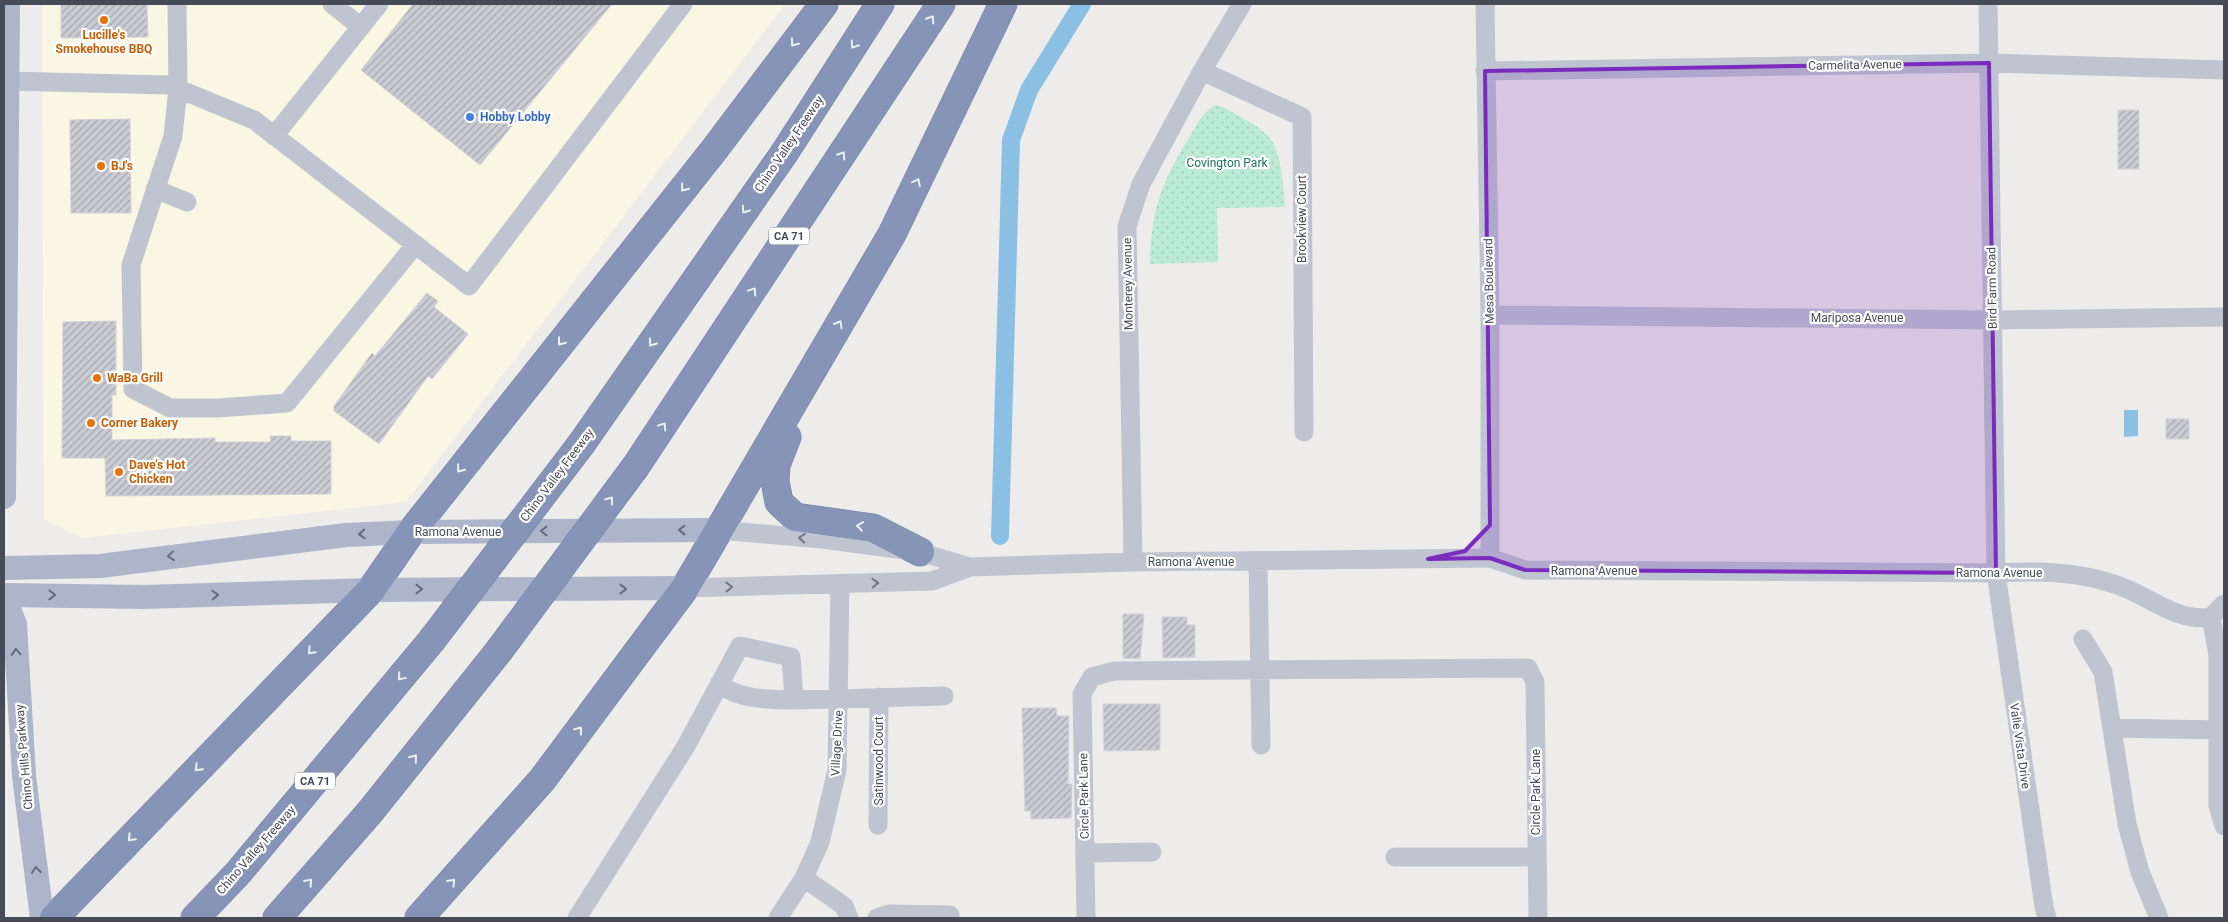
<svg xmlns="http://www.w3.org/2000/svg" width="2228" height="922" font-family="Roboto,sans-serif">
<defs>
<pattern id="park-dots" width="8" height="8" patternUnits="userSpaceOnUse" patternTransform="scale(1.25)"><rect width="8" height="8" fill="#bbead6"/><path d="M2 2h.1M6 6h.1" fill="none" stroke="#a2caba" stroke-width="1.8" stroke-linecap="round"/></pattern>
<pattern id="building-hatch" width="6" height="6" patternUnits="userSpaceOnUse" patternTransform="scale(1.25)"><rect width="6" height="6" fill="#cbccd3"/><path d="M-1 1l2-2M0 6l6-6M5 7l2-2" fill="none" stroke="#a7a8ae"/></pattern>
</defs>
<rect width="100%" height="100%" fill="#eeeceb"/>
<path fill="#f9f7e4" d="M42,4H785L406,502L82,538L44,519Z"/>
<path fill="url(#park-dots)" d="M1215,105L1223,107C1238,116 1257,124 1269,137C1282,151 1283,188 1285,207L1217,208L1218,262L1150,264C1151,210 1161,183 1189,138C1196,126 1202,112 1215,105Z"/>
<path fill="#8bc0e4" d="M2124,410H2138V436L2124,437Z"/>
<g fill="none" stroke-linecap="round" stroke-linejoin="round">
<path stroke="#8bc0e4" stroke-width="18" d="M1000,536L1011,140L1029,90L1082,4"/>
</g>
<path fill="url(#building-hatch)" stroke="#d0d0d7" d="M61,4H147L148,37L61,38Z
M413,4H612L480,165L361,70Z
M2118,110H2139V169H2118Z
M130,119L131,213H71L70,120Z
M427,293L438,301L434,307L468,334L432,379L428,376L379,444L334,411V406L372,353L375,356Z
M116,321V395H112V440L215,438V442H271L270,436H291V441H331V494L106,496L105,458H62L63,322Z
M2166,419H2189V439H2166Z
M1123,614H1144L1140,659L1123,658Z
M1162,617H1187V625H1195V657L1163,658Z
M1103,704H1160V750L1104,751Z
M1022,708H1056L1057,716H1069L1068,784H1072L1071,818L1031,819V811H1025Z"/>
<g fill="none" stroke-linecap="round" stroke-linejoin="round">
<defs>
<path id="highway" d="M787,437L776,465L775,481L779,502L795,517L873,528L920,552
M582,443L785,152L880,4
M636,466L941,4
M54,918L371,590L411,532L714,150L824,4
M195,918L238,873L432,640
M277,918L370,812L498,652
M419,918L542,780L685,588L892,234L1003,4"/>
</defs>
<use href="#highway" stroke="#717fa3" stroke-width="29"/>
<path stroke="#bfc5d0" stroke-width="19" d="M177,4L178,88L173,136L131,265L133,389L170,408H217L287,403L415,245
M332,4L361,27
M1485,4L1490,315V558
M1988,4L1996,573L2044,907L2047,918
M1202,71L1302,117L1304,432
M1485,71L1989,63L2224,70
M7,81L169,85L254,120L469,286L683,4
M274,136L379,4
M155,189L187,202
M1490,315L1993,320L2224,317
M719,530L822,539L920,552L970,567
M1258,561L1261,745
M1133,562L1127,226L1141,184L1202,71L1242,4
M685,588L932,581L970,567L1133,562L1490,558L1525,570L1996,573C2036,571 2076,571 2114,584C2148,594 2175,623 2211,617
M2211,617L2218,655V730H2224
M2211,617L2224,604
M2083,639L2103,672L2127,824L2140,872L2159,918
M794,700L944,696
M2112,728L2218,730V806L2224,826
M878,825L879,697
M1086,853L1152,852
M1395,857H1537
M804,878L844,906L849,918
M577,918L686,746L740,646L791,657L794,700C769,700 738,699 719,684
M778,918L804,878L820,842L837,770L840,584
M877,918L889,914L950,915
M1086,918L1082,694L1092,677L1114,671L1528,668L1535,682L1538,918"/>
<path stroke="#acb5c9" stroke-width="24" d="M4,497L8,4
M4,568L100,566L346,535L411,532L719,530
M4,595L144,597L371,590L685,588
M4,597L15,624L24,776L42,918"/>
<use href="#highway" stroke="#8694b7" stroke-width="28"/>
<defs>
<path id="highway-bridge" d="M432,640L582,443
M498,652L636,466"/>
</defs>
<use href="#highway-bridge" stroke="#717fa3" stroke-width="29" stroke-linecap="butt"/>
<use href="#highway-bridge" stroke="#8694b7" stroke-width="28"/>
</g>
<defs><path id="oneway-chevron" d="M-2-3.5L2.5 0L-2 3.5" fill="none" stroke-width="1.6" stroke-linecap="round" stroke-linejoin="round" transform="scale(1.25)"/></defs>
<g stroke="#edeff4">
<use href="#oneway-chevron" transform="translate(931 19) rotate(-57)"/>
<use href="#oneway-chevron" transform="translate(794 43) rotate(127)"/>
<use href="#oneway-chevron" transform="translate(854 45) rotate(123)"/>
<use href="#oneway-chevron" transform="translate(842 155) rotate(-57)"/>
<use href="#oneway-chevron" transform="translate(917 182) rotate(-64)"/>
<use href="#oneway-chevron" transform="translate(684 188) rotate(128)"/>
<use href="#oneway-chevron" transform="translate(745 210) rotate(125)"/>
<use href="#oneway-chevron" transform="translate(753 291) rotate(-56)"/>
<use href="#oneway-chevron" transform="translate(839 324) rotate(-60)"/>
<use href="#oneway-chevron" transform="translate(561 342) rotate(128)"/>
<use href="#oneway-chevron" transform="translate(652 343) rotate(125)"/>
<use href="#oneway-chevron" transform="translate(663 426) rotate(-56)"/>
<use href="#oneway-chevron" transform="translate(460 469) rotate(128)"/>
<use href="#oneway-chevron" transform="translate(610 500) rotate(-53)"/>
<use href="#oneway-chevron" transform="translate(860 526) rotate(-172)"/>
<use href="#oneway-chevron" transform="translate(311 651) rotate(134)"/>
<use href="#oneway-chevron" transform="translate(401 677) rotate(130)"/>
<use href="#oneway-chevron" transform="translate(579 730) rotate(-53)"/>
<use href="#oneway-chevron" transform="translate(414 758) rotate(-51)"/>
<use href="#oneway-chevron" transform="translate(198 768) rotate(134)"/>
<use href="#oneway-chevron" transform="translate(131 838) rotate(134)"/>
<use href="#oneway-chevron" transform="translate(309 882) rotate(-49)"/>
<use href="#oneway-chevron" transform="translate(452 882) rotate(-48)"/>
</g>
<g stroke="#646b79">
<use href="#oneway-chevron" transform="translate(682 530) rotate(180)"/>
<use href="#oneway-chevron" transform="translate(544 531) rotate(180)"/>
<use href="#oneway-chevron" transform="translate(362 534) rotate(177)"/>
<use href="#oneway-chevron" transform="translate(171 556) rotate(173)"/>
<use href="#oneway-chevron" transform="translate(419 589)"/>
<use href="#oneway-chevron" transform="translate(623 589)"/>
<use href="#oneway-chevron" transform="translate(52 595) rotate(1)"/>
<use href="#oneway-chevron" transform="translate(215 595) rotate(-2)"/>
<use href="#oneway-chevron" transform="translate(16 652) rotate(-93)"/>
<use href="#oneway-chevron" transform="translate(36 870) rotate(-97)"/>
</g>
<g stroke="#707681">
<use href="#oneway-chevron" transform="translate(802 538) rotate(-175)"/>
<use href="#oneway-chevron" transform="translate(875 583) rotate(-2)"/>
<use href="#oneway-chevron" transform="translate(729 587) rotate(-1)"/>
</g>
<path fill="#7b2cbf" fill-opacity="0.2" stroke="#7b2cbf" stroke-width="4" stroke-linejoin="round" d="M1989,63L1996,573L1525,570L1490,558L1428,559L1465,551L1490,525L1485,71Z"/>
<g fill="#e8710a" stroke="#fff" stroke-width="2">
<circle cx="104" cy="20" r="5"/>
<circle cx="101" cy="166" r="5"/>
<circle cx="97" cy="378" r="5"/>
<circle cx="91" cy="423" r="5"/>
<circle cx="119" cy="472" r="5"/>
</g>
<circle fill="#3f7fe0" stroke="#fff" stroke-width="2" cx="470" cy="117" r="5"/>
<g text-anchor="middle" stroke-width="4.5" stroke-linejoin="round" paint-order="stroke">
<g fill="#fff" stroke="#7d8189" stroke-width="1">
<rect x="769" y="227.5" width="40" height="17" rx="4"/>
<rect x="295" y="772.5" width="40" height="17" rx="4"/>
</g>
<g font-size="11" font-weight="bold" fill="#454b57">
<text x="789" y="240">CA 71</text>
<text x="315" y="785">CA 71</text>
</g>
<g font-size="12" font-weight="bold" fill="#c56008" stroke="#fff" text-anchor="start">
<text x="104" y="39" text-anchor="middle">Lucille's<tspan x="104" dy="14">Smokehouse BBQ</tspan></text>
<text x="111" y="170">BJ's</text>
<text x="107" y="382">WaBa Grill</text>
<text x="101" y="427">Corner Bakery</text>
<text x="129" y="469">Dave's Hot<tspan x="129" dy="14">Chicken</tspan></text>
</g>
<g font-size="12" fill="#454b57" stroke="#fff">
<text transform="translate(1855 65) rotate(-1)" y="4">Carmelita Avenue</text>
<text transform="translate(789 144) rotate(-56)" y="4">Chino Valley Freeway</text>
<text transform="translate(1302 219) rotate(-90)" y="4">Brookview Court</text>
<text transform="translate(1489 281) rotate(-91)" y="4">Mesa Boulevard</text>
<text transform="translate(1128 284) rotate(-91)" y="4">Monterey Avenue</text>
<text transform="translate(1992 288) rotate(-91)" y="4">Bird Farm Road</text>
<text x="1857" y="322">Mariposa Avenue</text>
<text transform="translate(557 475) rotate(-53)" y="4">Chino Valley Freeway</text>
<text x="458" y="536">Ramona Avenue</text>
<text x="1191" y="566">Ramona Avenue</text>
<text x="1594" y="575">Ramona Avenue</text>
<text x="1999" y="577">Ramona Avenue</text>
<text transform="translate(837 743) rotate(-87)" y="4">Village Drive</text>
<text transform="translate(2020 746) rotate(82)" y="4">Valle Vista Drive</text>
<text transform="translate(24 757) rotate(-95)" y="4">Chino Hills Parkway</text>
<text transform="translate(879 761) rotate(-90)" y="4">Satinwood Court</text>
<text transform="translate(1536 792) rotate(-90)" y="4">Circle Park Lane</text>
<text transform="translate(1084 796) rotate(-91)" y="4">Circle Park Lane</text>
<text transform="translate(256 850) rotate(-49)" y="4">Chino Valley Freeway</text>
</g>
<g font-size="12" font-weight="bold" fill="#366cbe" stroke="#fff" text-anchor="start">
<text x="480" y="121">Hobby Lobby</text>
</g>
<g font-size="12" fill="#1c7258" stroke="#fff">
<text x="1227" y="167">Covington Park</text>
</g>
</g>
<rect width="2228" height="922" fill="none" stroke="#454b57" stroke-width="10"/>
</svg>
